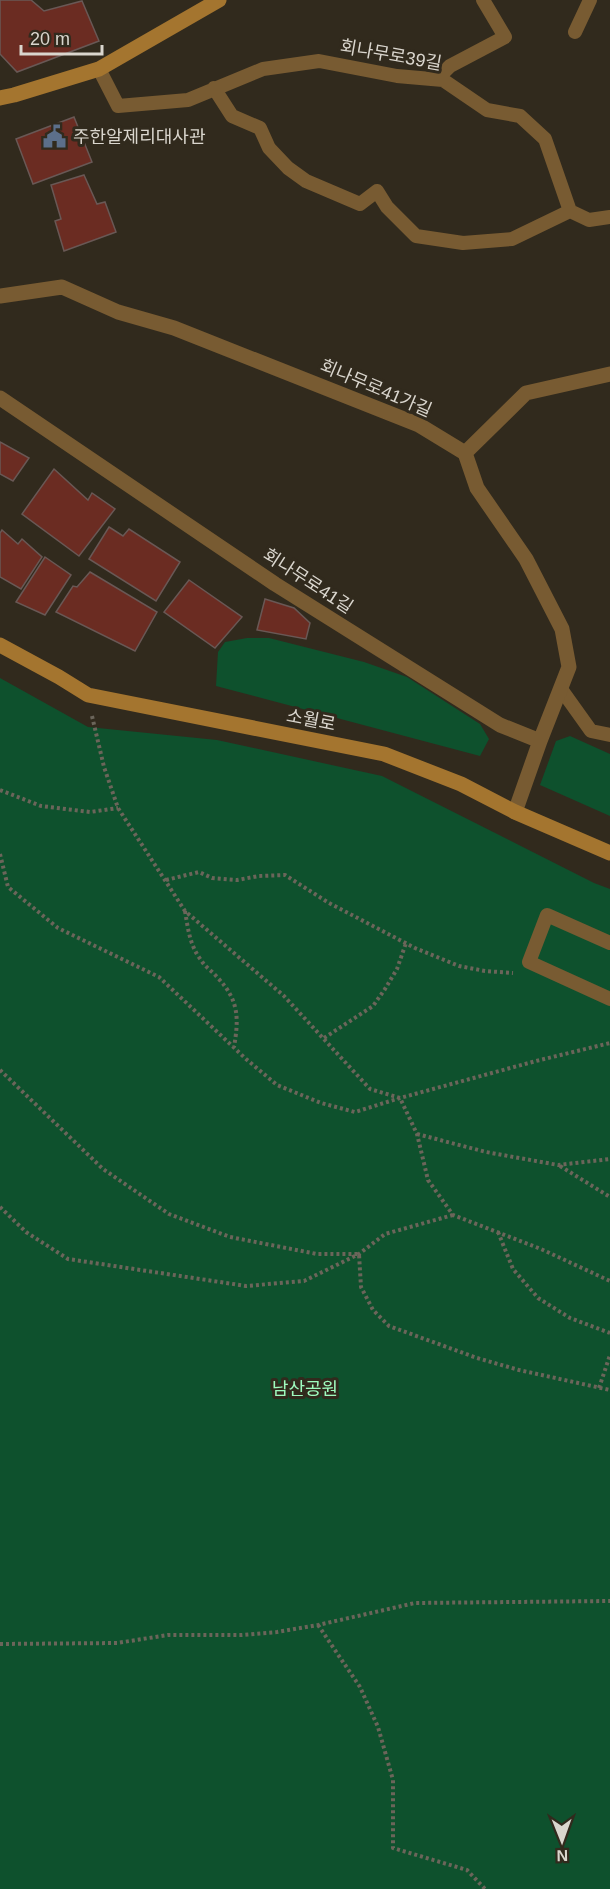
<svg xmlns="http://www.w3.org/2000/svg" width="610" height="1889" font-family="Helvetica,'Noto Sans KR',sans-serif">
<rect width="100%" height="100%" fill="#312a1d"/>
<path fill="#0e512d" d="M247,638H269L364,662L407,677L480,724L489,739L480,756L216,686L218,652L225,642Z
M0,678L88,727L217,740L382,776L594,883L610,889V1889H0Z
M570,736L610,754V816L540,785L556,741Z"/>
<path fill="#6b2c22" stroke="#695855" stroke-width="1.5" d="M0,0H31L44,11L82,1L99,41L17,72L0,54Z
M74,117L92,162L33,184L16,139Z
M84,175L97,204L105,202L116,232L64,251L55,221L61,219L51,185Z
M0,442L29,458L13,481L0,474Z
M54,469L88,500L92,493L115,509L79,556L22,514Z
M109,527L123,536L129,529L180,562L156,601L89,559Z
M2,530L18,544L22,539L42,557L21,589L0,577V533Z
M45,557L71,575L45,615L16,602Z
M90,572L157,612L135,651L56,612L73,586L77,587Z
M189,580L242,617L215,648L164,612Z
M265,599L294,608L310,623L306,639L257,630Z"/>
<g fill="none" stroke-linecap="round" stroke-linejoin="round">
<path stroke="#6b655a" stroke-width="4" stroke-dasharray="3 3" stroke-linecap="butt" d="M92,716L104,767L118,808L185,911L284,996L370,1089L400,1098L417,1134L428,1180L453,1215L541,1249L610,1281
M0,790L41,806L90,812L118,808
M0,854L8,887L58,928L159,977L246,1059L277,1085L321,1103L355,1112L400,1098L536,1061L610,1043
M166,880L199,872L212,878L237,880L259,876L285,875L329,903L415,948L459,966L485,971L513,973
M185,911C188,929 190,946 201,960C205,967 212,971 217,977C239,1000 239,1018 234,1047
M324,1038L373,1006L385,989L397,969L406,943
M0,1070L103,1169L169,1214L230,1237L317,1254H359L361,1287L373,1310L389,1326L477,1358L519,1370L610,1390
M417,1134L486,1152L558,1165L610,1159
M560,1166L610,1197
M0,1207L26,1232L68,1259L246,1286L304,1281L359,1254L385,1234L453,1215
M498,1232L513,1269L538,1298L570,1318L610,1333
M599,1388L610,1355
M318,1625L360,1687L378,1727L393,1780V1848L467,1870L485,1889
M0,1644L117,1643L168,1635H241L277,1632L318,1625L415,1603L610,1601"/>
<path stroke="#785b32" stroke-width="14" d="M575,32L590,0
M99,69L118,106L188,100L263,69L319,61L397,76L443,80L487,110L520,116L545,139L570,211L589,220L610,217
M437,79L450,66L505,37L483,0
M214,88L232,116L260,128L269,148L288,168L306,181L360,204L377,191L387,207L416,236L463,243L512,239L570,211
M561,689L591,731L610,735
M610,943L547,915L529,962L610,999"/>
<path stroke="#785b32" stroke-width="15" d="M0,296L62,287L118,312L174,328L419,425L465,453L477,488L526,559L562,629L569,667L540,741
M0,398L275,584L500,725L540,741L515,812
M465,453L526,393L610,374"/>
<path stroke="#a4752f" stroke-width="15" d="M0,98L14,95L99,69L219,0
M0,645L59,677L88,695L384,754L461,784L515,812L610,853"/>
</g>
<defs>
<symbol id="civic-bare" viewBox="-9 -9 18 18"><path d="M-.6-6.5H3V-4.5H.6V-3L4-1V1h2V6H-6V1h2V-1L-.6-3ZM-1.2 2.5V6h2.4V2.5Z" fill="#5c6f8a" stroke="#312a1d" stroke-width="2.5" paint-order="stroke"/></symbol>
</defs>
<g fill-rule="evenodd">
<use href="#civic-bare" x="38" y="120" width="33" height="33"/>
</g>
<g text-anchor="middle" stroke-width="6" stroke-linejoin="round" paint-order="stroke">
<g font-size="18" fill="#dad6ce" stroke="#312a1d">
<text transform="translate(391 55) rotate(10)" y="6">회나무로39길</text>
<text transform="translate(376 388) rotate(23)" y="6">회나무로41가길</text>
<text transform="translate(308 581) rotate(33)" y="6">회나무로41길</text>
<text transform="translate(311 720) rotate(11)" y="6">소월로</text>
</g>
<g font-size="18" fill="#dad6ce" stroke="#312a1d" text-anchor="start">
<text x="73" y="143">주한알제리대사관</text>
</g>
<g font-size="18" fill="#9efbbe" stroke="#312a1d">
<text x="305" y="1395">남산공원</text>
</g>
</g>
<g transform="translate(562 1841) rotate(179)" stroke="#312a1d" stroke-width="4.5" paint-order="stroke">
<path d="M0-4.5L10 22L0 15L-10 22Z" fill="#dad6ce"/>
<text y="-9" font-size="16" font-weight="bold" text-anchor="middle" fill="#dad6ce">N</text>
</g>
<path d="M21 45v9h81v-9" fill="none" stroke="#dad6ce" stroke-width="3"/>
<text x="30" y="45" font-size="18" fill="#dad6ce" stroke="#312a1d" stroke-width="4.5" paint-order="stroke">20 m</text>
</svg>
